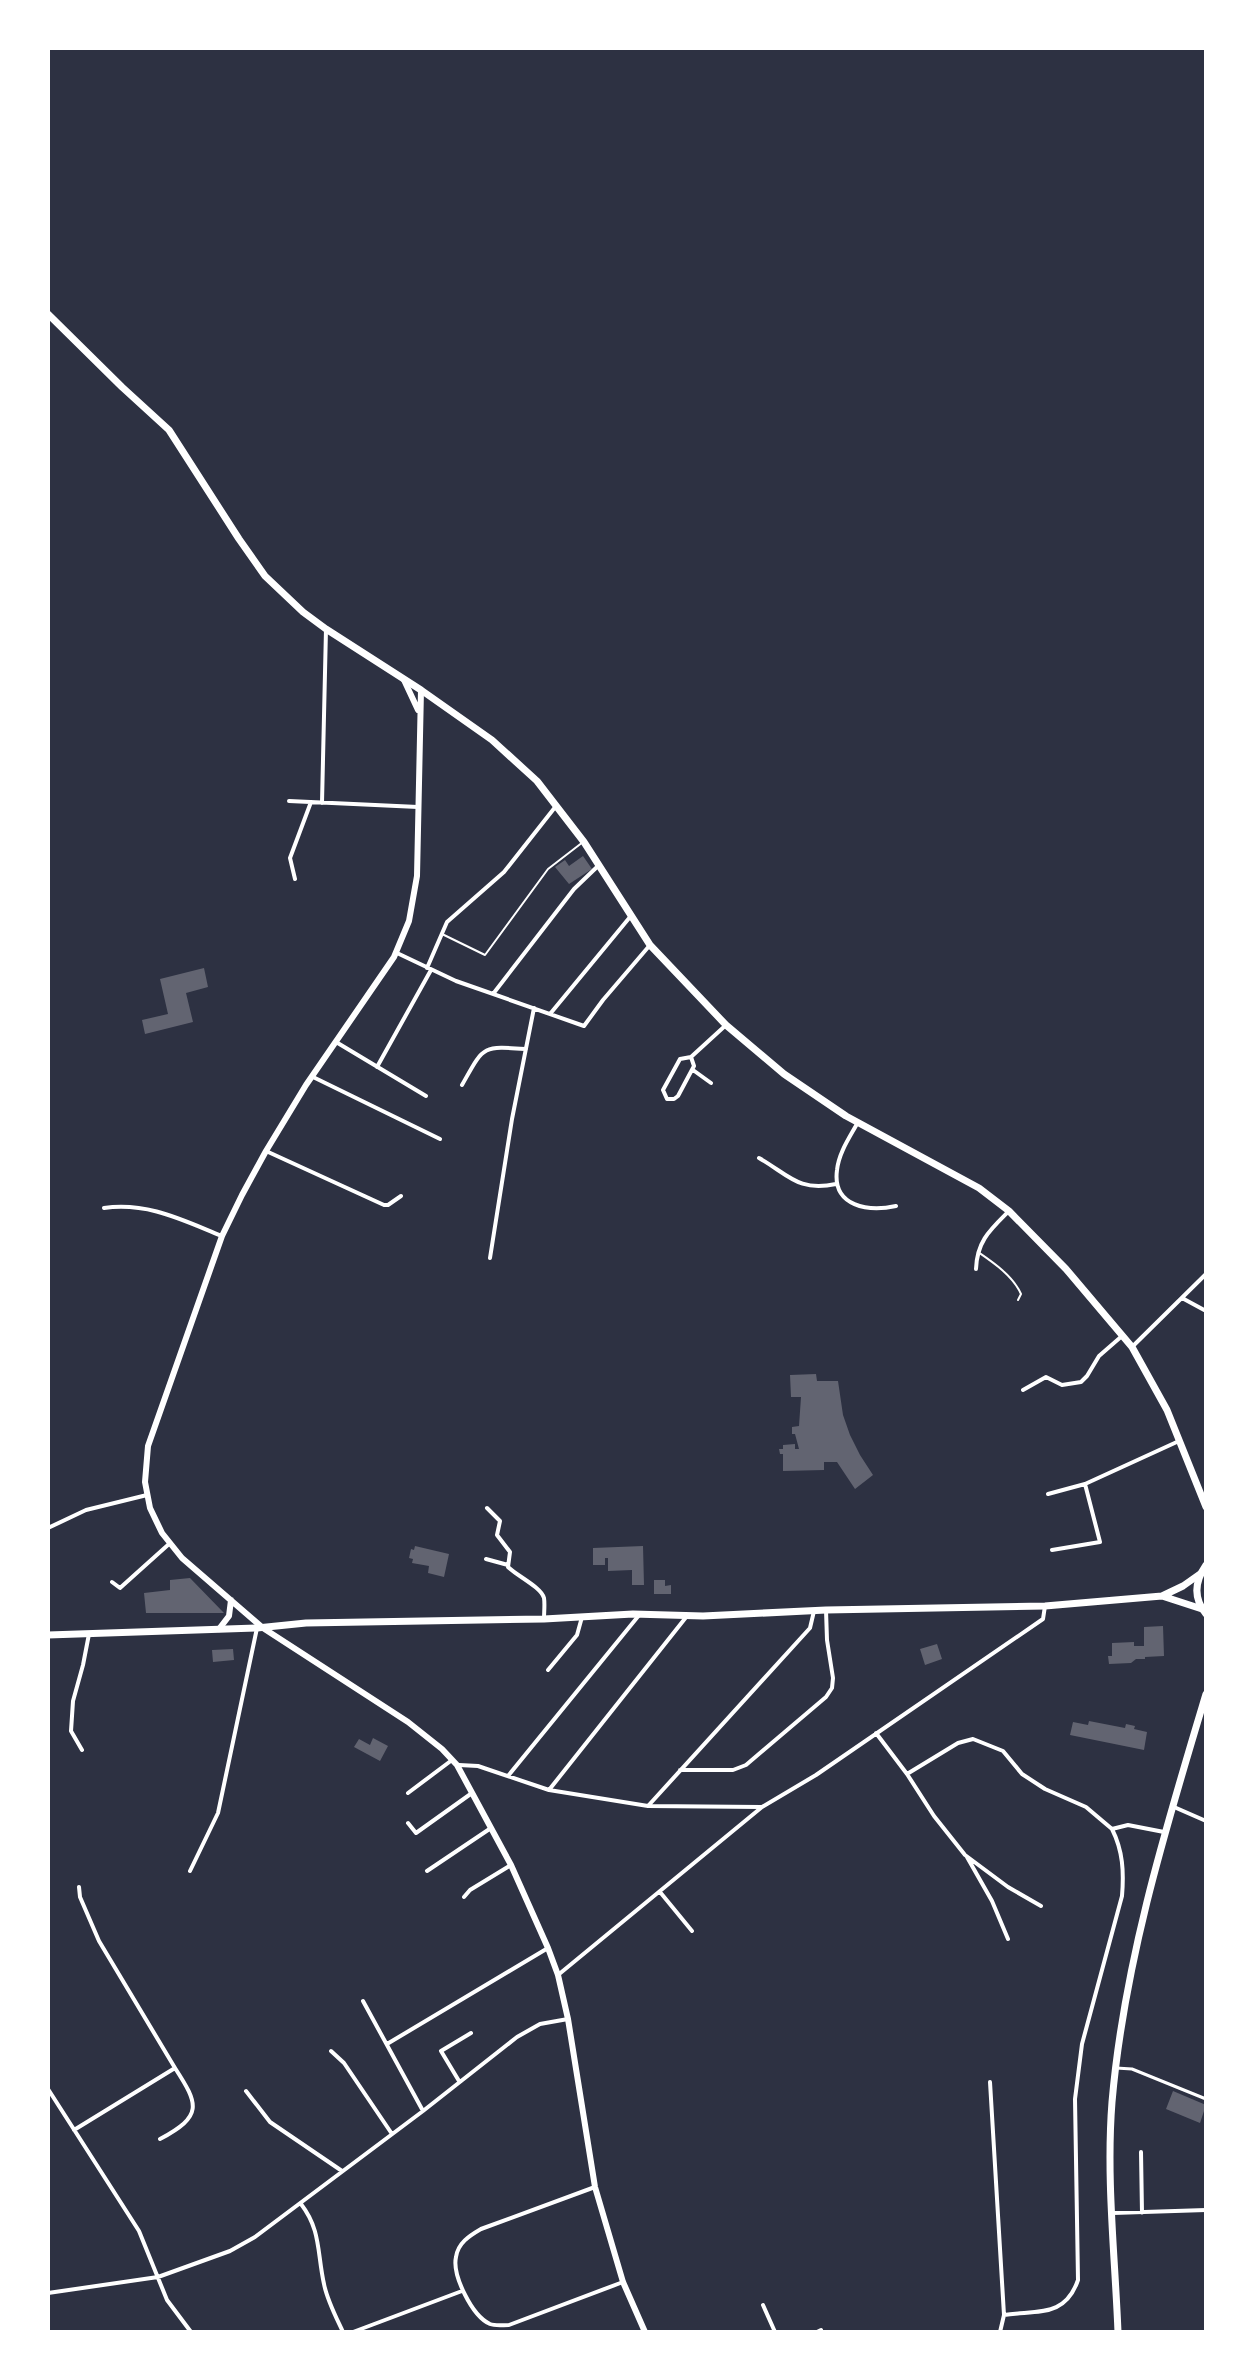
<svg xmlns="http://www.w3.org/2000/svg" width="1254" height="2380" font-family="'Source Sans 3',sans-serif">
<rect width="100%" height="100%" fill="#2d3142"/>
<path fill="#626471" d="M583,856L592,869L569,884L555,867L565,860L569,866Z
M204,968L208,987L186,993L193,1022L145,1034L142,1020L168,1014L160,979Z
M816,1374L817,1381H838L843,1415L850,1435L860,1455L873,1475L855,1489L837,1462H824V1470L783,1471V1454H780L779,1449H783V1445L795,1444V1449H799L795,1434H792V1427L799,1426L801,1397H791L790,1375Z
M415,1546L449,1554L444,1577L428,1573L429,1566L412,1563L413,1559L409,1558L411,1549L414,1550Z
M643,1546L644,1585H632V1570L608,1571V1558H605V1565H593V1548Z
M190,1578L224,1613H146L144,1593L170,1590V1580Z
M654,1580H665V1586L671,1585V1594H654Z
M1163,1626L1164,1656L1145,1657V1659H1136L1131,1663L1109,1664L1108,1656H1112V1643L1134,1642V1646H1144V1627Z
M937,1644L942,1659L925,1665L920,1649Z
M233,1649L234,1660L213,1662L212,1650Z
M1089,1721L1125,1728L1126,1724L1135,1726L1134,1729L1147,1732L1144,1750L1070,1735L1073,1722L1088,1725Z
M373,1738L388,1746L380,1761L354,1747L359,1739L370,1745Z
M1173,2091L1206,2105L1200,2123L1166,2109Z"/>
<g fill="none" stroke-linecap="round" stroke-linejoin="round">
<path stroke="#fff" stroke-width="2" d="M442,934L485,955L548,869L583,842
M978,1252C994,1263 1013,1276 1021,1294L1018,1300"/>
<path stroke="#fff" stroke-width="3" d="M1116,2068L1132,2069L1206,2099"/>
<path stroke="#fff" stroke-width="4" d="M289,801L418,807
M322,803L326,629
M295,879L290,858L311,802
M397,953L456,981L584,1026L603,1000L650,945
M427,968L447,922L504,872L556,806
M493,994L574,889L598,866
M550,1014L630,917
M336,1042L426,1096
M691,1057L694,1066L678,1096L674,1099H667L663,1090L680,1059L691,1057L726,1025
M377,1067L431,970
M693,1070L711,1083
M313,1077L440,1139
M462,1085C484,1046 481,1046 526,1049
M858,1122C850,1137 839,1152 837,1170C832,1207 869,1212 896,1206
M266,1151L384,1205H388L401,1196
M759,1158C789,1175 798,1192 836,1184
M104,1208C148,1202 182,1220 222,1236
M490,1258L512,1119L534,1008
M976,1269C977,1241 990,1230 1009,1211
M1182,1298L1206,1311
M1132,1347L1206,1274
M1023,1390L1046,1377L1062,1385L1081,1382L1087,1376L1099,1356L1122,1336
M1048,1494L1085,1484
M487,1508L500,1521L497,1535L510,1552L508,1567C517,1576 541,1587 544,1598C545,1604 544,1612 544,1619
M48,1528L86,1510L147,1495
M1052,1550L1100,1542L1085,1484L1179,1441
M486,1559L508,1565
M112,1582L120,1588L169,1544
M548,1670L577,1635L582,1617
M876,1733L907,1774L934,1816L965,1855L1008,1887L1041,1906
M82,1750L71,1731L73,1701L83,1665L89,1634
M459,1765L478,1766L549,1790L648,1806L761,1807
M680,1770H733L746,1765L826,1697L832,1688L833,1678L827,1640L826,1610
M907,1774L958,1743L973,1739L1003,1751L1022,1774L1045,1789L1086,1807L1112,1829L1128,1825L1164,1832
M508,1776L640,1614
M549,1790L687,1616
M408,1793L452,1760
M648,1806L810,1628L814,1611
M1174,1807L1206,1821
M408,1823L416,1833L472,1793
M967,1857L992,1901L1008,1939
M190,1871L218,1813L257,1628
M427,1871L491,1828
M660,1892L692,1931
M464,1897L470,1890L511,1865
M558,1975L762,1807L816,1775L1043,1619L1045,1606
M363,2001L423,2111
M387,2044L548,1948
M331,2051L344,2063L392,2134
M459,2081L441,2051L471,2033
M990,2082L1004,2315L1000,2332
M48,2089L139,2231L167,2300L191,2332
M246,2091L270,2122L342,2171
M74,2130L175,2068L99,1941L80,1897L79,1887
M160,2139C203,2116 199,2105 175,2068
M1141,2152L1142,2213
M595,2187L481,2229C469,2236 458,2243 456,2257C452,2275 472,2316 490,2324C495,2326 502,2325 509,2325L623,2282
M301,2204C321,2230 317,2252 324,2284C327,2300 336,2317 343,2332
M1113,2213L1206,2210
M48,2293L158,2277L230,2251L255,2237L423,2111L517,2037L540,2024L568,2019
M763,2305L775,2332
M1004,2315C1037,2310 1065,2318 1078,2280L1075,2099L1082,2044L1122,1896C1124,1872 1123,1851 1112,1829
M353,2332L462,2291
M817,2332L821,2330"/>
<path stroke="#fff" stroke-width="6" d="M404,680L418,710
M421,690L417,876L409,921L394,957L306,1085L266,1151L242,1195L222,1236L148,1446L145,1482L150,1508L162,1533L182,1558L263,1628L408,1722L442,1749L457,1765L511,1865L548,1948L558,1975L568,2019L595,2187L623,2282L645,2332
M219,1629L229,1616L231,1600"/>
<path stroke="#fff" stroke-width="7" d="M1162,1596L1202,1609
M48,1635L257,1628L306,1623L544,1619L633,1614L703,1616L826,1610L1045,1606L1162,1596L1183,1586L1200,1574"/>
<path stroke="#fff" stroke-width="7" d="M48,314L122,387L169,430L239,539L265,576L303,612L326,629L421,690L492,740L537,781L584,842L650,945L726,1025L784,1074L846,1116L979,1188L1009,1211L1066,1269L1132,1347L1167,1410L1206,1507
M1206,1565C1195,1581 1193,1598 1206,1614
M1118,2332C1115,2256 1106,2178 1112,2102C1124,1963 1166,1827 1206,1694"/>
</g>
<rect width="1254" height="2380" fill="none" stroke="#ffffff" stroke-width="100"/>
</svg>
